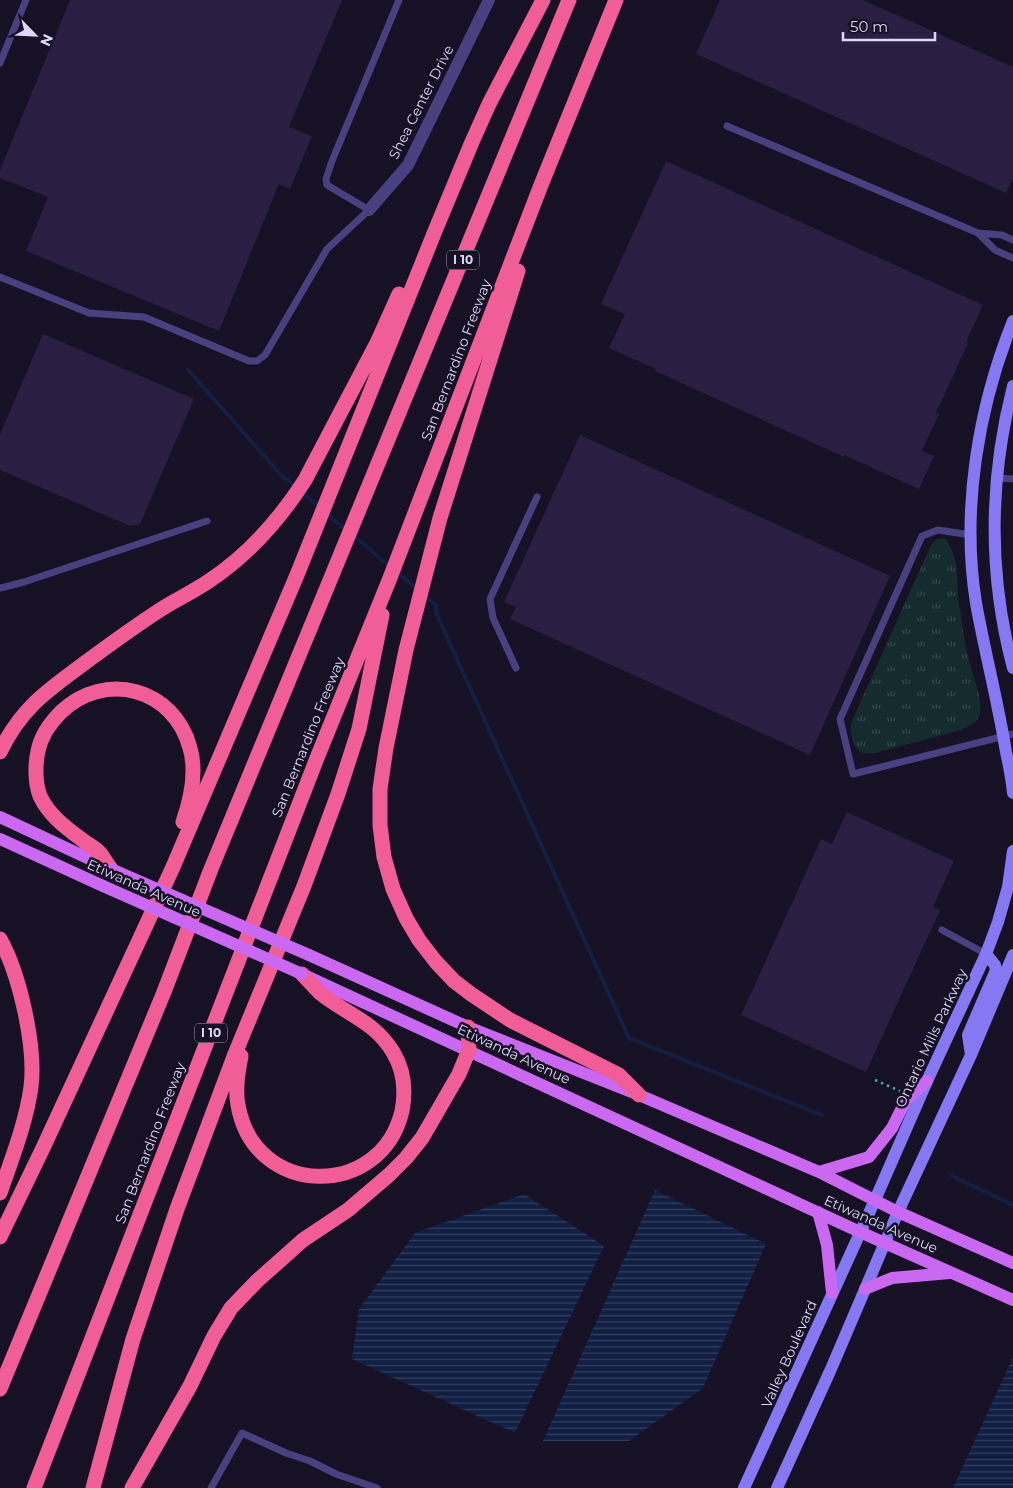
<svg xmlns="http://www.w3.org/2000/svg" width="1013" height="1488" font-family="Montserrat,sans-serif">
<defs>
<pattern id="grass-tufts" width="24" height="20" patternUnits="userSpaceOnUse" patternTransform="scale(1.25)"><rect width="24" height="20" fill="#142c2e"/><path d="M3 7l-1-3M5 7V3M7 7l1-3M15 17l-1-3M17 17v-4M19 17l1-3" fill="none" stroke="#364a4d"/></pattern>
<pattern id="water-rules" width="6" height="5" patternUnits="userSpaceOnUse" patternTransform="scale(1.25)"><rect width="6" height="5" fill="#111f43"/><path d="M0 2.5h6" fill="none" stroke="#333f5f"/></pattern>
</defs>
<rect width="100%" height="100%" fill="#161124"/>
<path fill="url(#grass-tufts)" d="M943,538L947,540L948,545C959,556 957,587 959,604C962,622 964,642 969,661C973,678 982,695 980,713C979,723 968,726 961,730L875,753C870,754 864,754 859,751C851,745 849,729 852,721L931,545L937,539Z"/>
<path fill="url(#water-rules)" d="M655,1190L766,1244L703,1388L629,1441H543Z
M524,1194L604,1246L515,1433L352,1359L359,1309L415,1233Z
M1013,1357V1488H953Z"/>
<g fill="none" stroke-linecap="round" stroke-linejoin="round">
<path stroke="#111f43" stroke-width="4" d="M188,370L281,475L296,487
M301,492L321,508
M326,513L347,531
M353,535L389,566
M397,572L418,590
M423,595L436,605L437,615L629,1038L822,1115
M952,1176L1013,1205"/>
</g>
<path fill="#2a1f43" d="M70,0H342L289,127L312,136L290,189L279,184L219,331L26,251L48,197L0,178V170Z
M720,0H863L1013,67V178L1006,193L696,54Z
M666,161L983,305L966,342L968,343L936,413L939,414L922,451L934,456L919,489L844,455V457L655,371L656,369L609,348L625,314L601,304Z
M43,334L194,399L140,524L130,526L0,470V434Z
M580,435L890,576L810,755L510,619L516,607L504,602Z
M847,812L954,861L933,907L940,910L866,1072L741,1015L821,839L832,844Z"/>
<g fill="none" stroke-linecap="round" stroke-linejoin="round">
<path stroke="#3aa9ad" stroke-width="2.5" stroke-dasharray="2.5 4" stroke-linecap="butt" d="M875,1080L900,1091"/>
<path stroke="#48407f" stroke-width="7" d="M0,63L26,0
M727,126L978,233L1002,235L1013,240
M978,233L995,250L1013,258
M0,277L89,313L144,317L249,361H257L265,355L327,249L369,210L327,185L326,179L332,161L399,0
M996,478L1013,479
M971,535L938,530L922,536L840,719L853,774L1013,734
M0,588L24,582L207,521
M516,668L493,618L490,599L537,497
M942,930L986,954
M211,1488L242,1433L286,1453L310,1461L336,1474L377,1488"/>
<path stroke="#48407f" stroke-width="12" d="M369,210L408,165L489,0"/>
<path stroke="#8677f3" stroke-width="12" d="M1013,321C978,408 961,510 976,603C985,653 998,702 1006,752C1009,766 1012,780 1013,793
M1013,386C989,480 988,574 1013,668
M971,1055L968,1035L996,970L995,965L986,954
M744,1488L875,1200L927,1081L986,954L998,922L1008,887L1013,851
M777,1488L831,1369L898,1212L971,1055L1013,955"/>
<path stroke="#cb68f2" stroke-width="12" d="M0,817L111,869
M0,839L103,886
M309,955L468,1027L639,1095L819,1172L898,1212L1013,1263
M304,975L860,1232L1013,1300
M819,1172L869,1157L892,1128L906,1100L927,1081
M818,1212L827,1245L832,1293
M865,1289L892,1278L950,1273"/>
<path stroke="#f15d96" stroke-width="15" d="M518,271L440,518L406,650L386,748L380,789V825L384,857L393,889L406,918L419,940L436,962L454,981L471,994L510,1020L619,1075L639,1095
M0,752C20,710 45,692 82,665C109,645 135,626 163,608C178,599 194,591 209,581C248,555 280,519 305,480L377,343L399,294
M111,869C107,864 104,858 100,853C96,849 90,845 85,842C68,829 49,816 40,796C35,783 35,765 38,751C41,736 50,723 61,712C105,670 174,688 190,748C197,772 191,799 183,822
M0,939C20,975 36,1047 31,1087C26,1123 12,1158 0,1193
M241,1056C238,1072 235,1089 238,1105C254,1198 381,1200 402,1111C406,1090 404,1070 393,1052C374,1021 346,1014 320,993C314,987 308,980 302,974
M0,1237L43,1148L173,867L297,575L435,231L472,142L489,104L543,0
M0,1389L164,992L211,869L569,0
M34,1488L317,758L390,578L541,185L616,0
M93,1488L133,1339L177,1209L235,1054L304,886L338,794L359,729L382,615
M132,1488L190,1386L214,1336L231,1308L257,1281L303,1240L348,1210L389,1175L406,1158L422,1138L459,1074L469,1050L468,1027"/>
<path stroke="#cb68f2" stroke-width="12" d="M111,869L309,955
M103,886L302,974"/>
</g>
<g text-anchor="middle" stroke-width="5" stroke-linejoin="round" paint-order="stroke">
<g fill="#161124" stroke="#a39cba" stroke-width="1">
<rect x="447" y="250.5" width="32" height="19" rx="4"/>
<rect x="195" y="1023.5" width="32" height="19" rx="4"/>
</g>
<g font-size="12" font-weight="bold" fill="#dfd7fb">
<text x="463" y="264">I 10</text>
<text x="211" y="1037">I 10</text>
</g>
<g font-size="14" fill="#dfd7fb" stroke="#161124">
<text transform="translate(421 102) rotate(-63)" y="5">Shea Center Drive</text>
<text transform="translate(456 360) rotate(-69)" y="5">San Bernardino Freeway</text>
<text transform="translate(308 737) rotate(-68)" y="5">San Bernardino Freeway</text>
<text transform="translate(144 888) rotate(24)" y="5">Etiwanda Avenue</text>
<text transform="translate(931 1038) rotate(-65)" y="5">Ontario Mills Parkway</text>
<text transform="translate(514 1054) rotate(25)" y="5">Etiwanda Avenue</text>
<text transform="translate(150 1143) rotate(-69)" y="5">San Bernardino Freeway</text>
<text transform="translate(881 1224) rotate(24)" y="5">Etiwanda Avenue</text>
<text transform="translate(789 1354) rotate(-66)" y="5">Valley Boulevard</text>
</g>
</g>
<g transform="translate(35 35) rotate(114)" stroke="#161124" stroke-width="4" paint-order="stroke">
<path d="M0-4L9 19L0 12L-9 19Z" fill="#dfd7fb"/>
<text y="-8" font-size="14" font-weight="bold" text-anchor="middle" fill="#dfd7fb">N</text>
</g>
<path d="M843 32v8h92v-8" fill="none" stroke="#dfd7fb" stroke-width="2.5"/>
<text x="850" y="32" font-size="15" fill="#dfd7fb" stroke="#161124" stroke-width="4" paint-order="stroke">50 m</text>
</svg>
